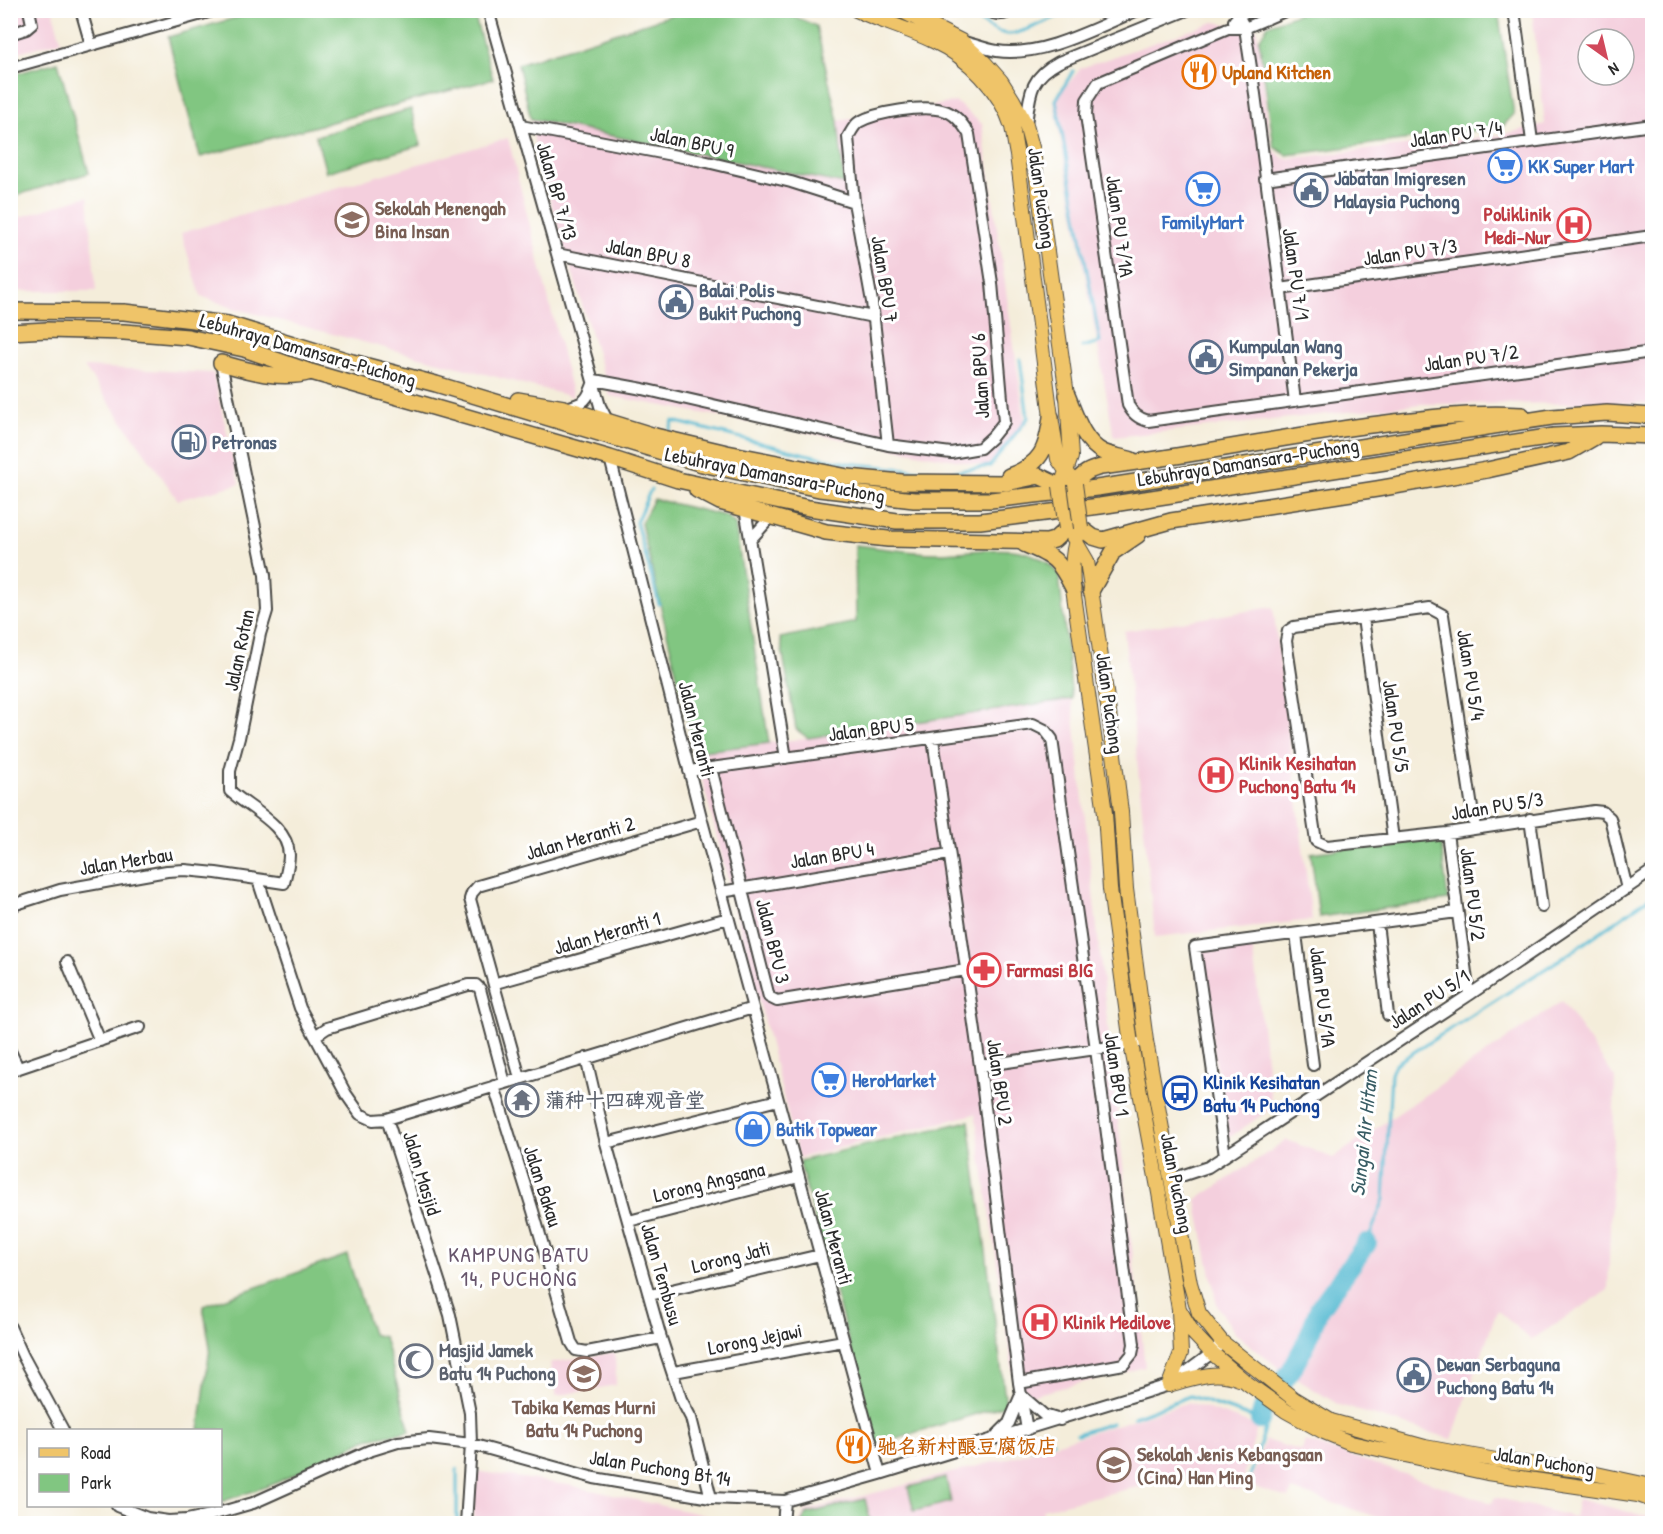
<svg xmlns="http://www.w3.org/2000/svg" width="1663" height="1534" font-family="'Patrick Hand','LXGW WenKai TC',sans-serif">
<rect width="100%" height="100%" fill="#fff"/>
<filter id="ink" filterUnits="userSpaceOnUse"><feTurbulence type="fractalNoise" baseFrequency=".0167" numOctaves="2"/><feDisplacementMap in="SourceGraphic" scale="12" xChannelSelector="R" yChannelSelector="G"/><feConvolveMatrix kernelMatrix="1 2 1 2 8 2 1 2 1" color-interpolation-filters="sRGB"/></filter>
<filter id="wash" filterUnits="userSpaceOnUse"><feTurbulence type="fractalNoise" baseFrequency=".008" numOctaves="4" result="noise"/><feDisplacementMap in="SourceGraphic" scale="24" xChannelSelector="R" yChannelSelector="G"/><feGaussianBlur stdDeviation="1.35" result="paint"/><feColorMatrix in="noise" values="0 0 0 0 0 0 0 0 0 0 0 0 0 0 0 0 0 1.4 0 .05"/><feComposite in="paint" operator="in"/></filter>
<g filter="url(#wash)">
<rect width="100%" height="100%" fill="#f4edda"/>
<path fill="#f4cfdd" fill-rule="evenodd" d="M11,11H53L61,41L11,54Z
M1532,11H1652V403L1421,404L1114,437L1054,101L1081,68L1214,22L1257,29L1271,148L1285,159L1501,135L1545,124ZM1588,39H1624V75H1588Z
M956,102L982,124L1025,423L987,466L610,396L536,154L531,119L843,183L838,121Z
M508,138L573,397L233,308L201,296L181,233Z
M88,196L96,291H11V220Z
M84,367L213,373L239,484L178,500Z
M1273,607L1312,920L1155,937L1124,631Z
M1072,699L1145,1367L1017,1399L975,1114L799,1158L695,752L808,738Z
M1252,944L1272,1108L1227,1139L1199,951Z
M1562,1001L1615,1078L1608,1290L1531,1340L1497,1310L1452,1439L1339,1405L1279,1368L1235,1333L1217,1305L1196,1200L1287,1140L1333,1158Z
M615,1352L616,1385L556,1396L550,1363Z
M1189,1402L1254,1425L1257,1429L1239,1491L1185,1476L1042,1509L1045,1523L798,1524L805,1511L1020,1455Z
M1265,1440L1302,1451L1305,1441L1492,1503L1495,1497L1574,1517L1578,1499L1652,1518V1523H1396L1292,1490L1289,1498L1250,1486Z
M476,1471L568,1485L722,1519L777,1522V1523H473Z"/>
<path fill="#81c681" stroke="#567856" stroke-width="1.5" d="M263,10L473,11L493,79L200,157L168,37Z
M687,10L782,11L816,26L838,121L844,184L531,119L518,64Z
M1304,11H1498L1514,114L1502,127L1287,155L1274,147L1259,40L1268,25Z
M58,62L89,173L11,197V75Z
M411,109L421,145L326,172L316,136Z
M654,499L726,516L735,524L769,743L695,752L641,523Z
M855,545C882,548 911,553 938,553C980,553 1030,536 1059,575L1072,699L808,738L796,729L780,638L856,622Z
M1440,836L1448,900L1319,917L1311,853Z
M969,1121L1006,1405L877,1444L799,1161Z
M347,1255L372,1334L384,1337L410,1431L367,1439L274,1484L221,1502L220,1430H199L210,1347L203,1306Z
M946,1478L951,1502L914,1511L908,1487Z
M865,1499L871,1523H801L806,1514Z"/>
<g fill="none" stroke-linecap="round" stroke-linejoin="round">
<path stroke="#54bad2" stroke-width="3" d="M966,10C978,19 992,33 1008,34C1021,35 1057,16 1071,10
M1073,71L1056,100L1100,342L1082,347
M670,430L673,421L805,454L847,463L944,473L990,466L1028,418L1020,359
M651,489L636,522L659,604
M1367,1243L1384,1199L1391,1074L1395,1064L1567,955L1652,896
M1134,1417L1190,1396L1260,1420L1265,1429L1246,1489
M1077,1434L1112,1423
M1031,1448L1053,1441
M457,1524V1469"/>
<path stroke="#54bad2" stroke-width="20" d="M1260,1420L1263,1409L1292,1369L1307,1341L1319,1309L1367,1243"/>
</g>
</g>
<g filter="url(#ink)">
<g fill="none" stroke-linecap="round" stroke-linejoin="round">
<defs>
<path id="minor" d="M81,10L91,45
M488,10L600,406L608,422
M988,10C997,17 1005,14 1014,10
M1235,10L1245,28L1255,94L1295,401
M1287,10L1245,28H1228L1098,83L1087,100L1086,115L1128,405C1133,414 1138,418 1148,421L1652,352
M1514,10L1532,141
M1234,21L1239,15L1251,10
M10,34L26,29L32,24L29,10
M961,41C973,44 985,49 997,51C1042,58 1097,27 1138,10
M10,68L216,10
M1026,125C1030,94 1029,78 1059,62L1187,10
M521,126L703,161L791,182L854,202
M1265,179L1652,125
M557,254L873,317
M1280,289L1652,236
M594,380L643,389L888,445L951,453L980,448L992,437L1004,422L992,283L969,134C962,123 955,113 942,110C922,105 877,112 859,122C854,125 851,132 848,137L854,202L872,302L888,445
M565,408C584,404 588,400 594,381
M610,458L702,821L880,1474
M745,508L786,758
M751,539L771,517
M1363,618L1393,839
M933,739L980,1066L1019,1383L1027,1430
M711,768L769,997L777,1001L966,970
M689,771L1033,724L1045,730L1052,739L1096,1049L1134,1344L1132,1354L1124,1364L1019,1383
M1530,819L1542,907
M1475,828L1443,615L1430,608L1294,627L1288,631L1286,641L1316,841L1327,846L1447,833L1594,811L1603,812L1610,818L1627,889
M1447,833L1469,995
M258,880L300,1008L346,1094L360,1114L373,1120L387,1119L753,1008
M721,892L949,854
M10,906L60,890L167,871L185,870L216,873L284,883C286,874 289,864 289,855C288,825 250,809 230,791V771L239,738L260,634L267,611L265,575L221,363
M1377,923L1388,1015
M1296,934L1313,1065
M67,962L100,1041
M496,983L728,918
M315,1036L327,1028L468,985H476L480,989L505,1083
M10,1051L18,1068
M586,1058L606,1143L661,1338L681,1399L691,1418L711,1498
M980,1066L1137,1043
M10,1071L140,1027
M520,1078L470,899L472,893L478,886L702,821
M494,1086L533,1211L571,1342L576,1350L587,1352L661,1338
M387,1119L450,1315L470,1413L471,1444L466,1524
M606,1143L778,1100
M1225,1156L1195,947L1457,912
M1172,1179L1208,1167L1469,995L1652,871
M629,1221L799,1177
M650,1295L820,1255
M10,1327L23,1356L63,1430
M674,1372L843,1341
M1021,1395L1044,1415L1060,1420
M994,1438L1009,1423L1020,1397
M117,1506L147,1518L168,1521L187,1520L211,1515L253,1503L369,1451L398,1442L429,1439L471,1444L594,1478L711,1498L785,1501L880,1474L1169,1385L1212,1353L1222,1342
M783,1524L785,1501"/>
<path id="major" d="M856,10C882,22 909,29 933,41C968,57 1001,91 1012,127C1014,136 1015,146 1017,155L1051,417L1058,459L1075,484
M900,10L961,41L985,63L1001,81L1013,100L1026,125L1033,151L1067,395L1071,457L1064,477
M1081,528C1071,548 1072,567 1073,588L1105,813L1110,889L1131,1044L1159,1193L1179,1309L1193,1333L1212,1353L1247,1383L1286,1411L1324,1432L1351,1443L1487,1473L1638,1495L1652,1500
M1073,537L1087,561L1109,713L1121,812L1126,889L1146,1041L1190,1283L1199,1313L1222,1342L1294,1399L1331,1421L1425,1447L1496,1460L1578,1470L1652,1486
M1169,1385C1193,1378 1216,1369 1239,1379
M1169,1385L1181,1353L1179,1311"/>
<path id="highway" d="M10,311L124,312L228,324L352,362L436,384L702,464L819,489L914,500H991L1097,488L1552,417L1607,413L1652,416
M10,332L47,330L124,332L188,337L244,349L311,372L610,458L678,480L809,508L897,521H980L1100,506L1554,436L1601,434L1652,436
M221,363C250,371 281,381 311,372
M1067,395C1075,414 1083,442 1103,452C1112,456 1123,457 1132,460
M518,400L564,408L655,436L727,453L848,477L902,482L1006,483L1039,476L1060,486
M1009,476C1041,465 1047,449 1051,417
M1075,484C1083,473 1089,470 1101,467C1189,456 1276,438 1363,426C1417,419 1467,412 1522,415
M697,490L720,502L826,532L888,539L1047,542L1054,540L1066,529
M1081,528L1093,537L1103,540L1171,521L1377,489L1487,470L1569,452L1595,437
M1024,544C1054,557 1058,558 1073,588
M1091,591L1113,552L1138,535"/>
</defs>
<use href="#minor" stroke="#494845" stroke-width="14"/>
<use href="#major" stroke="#494845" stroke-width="16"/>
<use href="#highway" stroke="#494845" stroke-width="18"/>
<use href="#minor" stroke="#fff" stroke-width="10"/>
<use href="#major" stroke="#efc469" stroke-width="14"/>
<use href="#highway" stroke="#efc469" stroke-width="15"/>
<defs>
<path id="major-bridge" d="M1075,484L1081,528
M1060,486L1066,529"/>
</defs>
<use href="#major-bridge" stroke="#494845" stroke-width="16" stroke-linecap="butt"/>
<use href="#major-bridge" stroke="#efc469" stroke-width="14"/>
</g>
</g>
<defs>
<symbol id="restaurant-ring" viewBox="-11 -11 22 22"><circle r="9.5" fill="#fff" stroke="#e8710a" stroke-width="1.5"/><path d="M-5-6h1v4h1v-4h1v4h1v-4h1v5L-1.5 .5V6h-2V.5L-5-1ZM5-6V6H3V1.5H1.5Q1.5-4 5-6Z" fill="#e8710a"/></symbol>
<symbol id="supermarket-ring" viewBox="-11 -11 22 22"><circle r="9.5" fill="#fff" stroke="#3f7fe0" stroke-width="1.5"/><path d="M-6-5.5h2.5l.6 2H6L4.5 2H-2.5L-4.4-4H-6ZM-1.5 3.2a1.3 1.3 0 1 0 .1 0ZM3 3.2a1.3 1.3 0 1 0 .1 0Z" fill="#3f7fe0"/></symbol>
<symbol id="civic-ring" viewBox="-11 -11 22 22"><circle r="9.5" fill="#fff" stroke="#5c6f8a" stroke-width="1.5"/><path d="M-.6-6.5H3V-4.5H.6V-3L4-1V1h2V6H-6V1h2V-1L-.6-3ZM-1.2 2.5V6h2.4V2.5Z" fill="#5c6f8a"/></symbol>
<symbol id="school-ring" viewBox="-11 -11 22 22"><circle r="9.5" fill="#fff" stroke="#8d6e63" stroke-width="1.5"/><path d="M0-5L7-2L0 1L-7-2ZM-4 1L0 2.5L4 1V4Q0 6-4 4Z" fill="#8d6e63"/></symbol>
<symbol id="hospital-ring" viewBox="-11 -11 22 22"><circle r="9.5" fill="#fff" stroke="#e0444e" stroke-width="1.5"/><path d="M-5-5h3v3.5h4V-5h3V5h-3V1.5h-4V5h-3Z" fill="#e0444e"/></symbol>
<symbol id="fuel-ring" viewBox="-11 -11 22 22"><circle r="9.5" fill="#fff" stroke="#5c6f8a" stroke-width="1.5"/><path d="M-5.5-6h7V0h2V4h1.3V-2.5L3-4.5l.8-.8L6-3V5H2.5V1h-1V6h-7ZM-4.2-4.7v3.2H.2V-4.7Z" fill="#5c6f8a"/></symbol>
<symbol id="pharmacy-ring" viewBox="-11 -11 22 22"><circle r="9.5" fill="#fff" stroke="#e0444e" stroke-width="1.5"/><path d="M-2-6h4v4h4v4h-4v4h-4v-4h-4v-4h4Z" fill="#e0444e"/></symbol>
<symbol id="bus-ring" viewBox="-11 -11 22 22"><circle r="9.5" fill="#fff" stroke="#1a4fb4" stroke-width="1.5"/><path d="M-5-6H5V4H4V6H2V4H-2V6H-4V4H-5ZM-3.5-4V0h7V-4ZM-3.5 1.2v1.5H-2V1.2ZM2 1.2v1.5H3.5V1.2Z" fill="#1a4fb4"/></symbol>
<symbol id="temple-ring" viewBox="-11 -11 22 22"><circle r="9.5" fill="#fff" stroke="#6b7280" stroke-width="1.5"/><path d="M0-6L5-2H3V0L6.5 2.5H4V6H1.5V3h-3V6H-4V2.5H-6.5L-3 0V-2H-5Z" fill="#6b7280"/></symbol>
<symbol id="shop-ring" viewBox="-11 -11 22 22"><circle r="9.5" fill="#fff" stroke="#3f7fe0" stroke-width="1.5"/><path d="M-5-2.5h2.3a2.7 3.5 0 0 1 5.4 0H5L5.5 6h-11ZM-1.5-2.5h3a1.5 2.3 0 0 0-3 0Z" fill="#3f7fe0"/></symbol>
<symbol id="mosque-ring" viewBox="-11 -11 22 22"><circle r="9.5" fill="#fff" stroke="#6b7280" stroke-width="1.5"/><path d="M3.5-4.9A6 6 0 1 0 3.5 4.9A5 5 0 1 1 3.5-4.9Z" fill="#6b7280"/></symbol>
</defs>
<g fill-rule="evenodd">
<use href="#restaurant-ring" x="1180" y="53" width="38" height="38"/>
<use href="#supermarket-ring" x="1486" y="147" width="38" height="38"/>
<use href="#supermarket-ring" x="1184" y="170" width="38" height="38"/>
<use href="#civic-ring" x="1292" y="171" width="38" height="38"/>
<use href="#school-ring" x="333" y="201" width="38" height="38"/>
<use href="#hospital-ring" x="1555" y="206" width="38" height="38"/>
<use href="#civic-ring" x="657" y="283" width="38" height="38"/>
<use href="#civic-ring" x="1187" y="338" width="38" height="38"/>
<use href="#fuel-ring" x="170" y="423" width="38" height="38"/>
<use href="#hospital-ring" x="1197" y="756" width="38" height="38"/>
<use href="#pharmacy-ring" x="965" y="951" width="38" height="38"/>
<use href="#supermarket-ring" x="810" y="1061" width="38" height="38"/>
<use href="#bus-ring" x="1161" y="1074" width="38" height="38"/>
<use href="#temple-ring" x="503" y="1081" width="38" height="38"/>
<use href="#shop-ring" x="734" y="1110" width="38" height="38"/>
<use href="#hospital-ring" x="1021" y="1303" width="38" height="38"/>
<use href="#mosque-ring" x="397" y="1342" width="38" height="38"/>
<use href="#school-ring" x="565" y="1355" width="38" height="38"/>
<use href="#civic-ring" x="1395" y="1356" width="38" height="38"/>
<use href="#restaurant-ring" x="835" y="1427" width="38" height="38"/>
<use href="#school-ring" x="1095" y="1446" width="38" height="38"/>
</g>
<g text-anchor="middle" stroke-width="6" stroke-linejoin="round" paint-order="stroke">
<g font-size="20" font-weight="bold" fill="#c56008" stroke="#fff" text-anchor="start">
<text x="1222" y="79">Upland Kitchen</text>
<text x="877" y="1453">驰名新村酿豆腐饭店</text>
</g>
<g font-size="20" fill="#2b2b2b" stroke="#fff">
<text transform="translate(1456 134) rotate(-8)" y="7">Jalan PU 7/4</text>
<text transform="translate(692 142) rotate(12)" y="7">Jalan BPU 9</text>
<text transform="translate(557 191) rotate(74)" y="7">Jalan BP 7/13</text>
<text transform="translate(1042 198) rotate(82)" y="7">Jalan Puchong</text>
<text transform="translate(1120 226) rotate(82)" y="7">Jalan PU 7/1A</text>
<text transform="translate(1410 252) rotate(-8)" y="7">Jalan PU 7/3</text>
<text transform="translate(648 253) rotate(11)" y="7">Jalan BPU 8</text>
<text transform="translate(1296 274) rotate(82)" y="7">Jalan PU 7/1</text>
<text transform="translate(885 279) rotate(81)" y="7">Jalan BPU 7</text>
<text transform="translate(308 350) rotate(16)" y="7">Lebuhraya Damansara–Puchong</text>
<text transform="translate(1471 358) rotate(-8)" y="7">Jalan PU 7/2</text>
<text transform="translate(980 376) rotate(-93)" y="7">Jalan BPU 6</text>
<text transform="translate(1248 462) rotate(-9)" y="7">Lebuhraya Damansara–Puchong</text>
<text transform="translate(775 475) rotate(11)" y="7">Lebuhraya Damansara–Puchong</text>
<text transform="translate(239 650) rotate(-78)" y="7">Jalan Rotan</text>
<text transform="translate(1471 675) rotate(81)" y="7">Jalan PU 5/4</text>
<text transform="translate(1110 703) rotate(82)" y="7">Jalan Puchong</text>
<text transform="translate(1396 726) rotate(82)" y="7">Jalan PU 5/5</text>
<text transform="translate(697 729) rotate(76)" y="7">Jalan Meranti</text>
<text transform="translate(871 729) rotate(-7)" y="7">Jalan BPU 5</text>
<text transform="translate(1497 806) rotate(-9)" y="7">Jalan PU 5/3</text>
<text transform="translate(580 838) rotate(-16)" y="7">Jalan Meranti 2</text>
<text transform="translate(832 855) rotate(-9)" y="7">Jalan BPU 4</text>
<text transform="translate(126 861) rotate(-9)" y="7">Jalan Merbau</text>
<text transform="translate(1473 894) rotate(83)" y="7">Jalan PU 5/2</text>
<text transform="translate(607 933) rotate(-16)" y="7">Jalan Meranti 1</text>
<text transform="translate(773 941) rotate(76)" y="7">Jalan BPU 3</text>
<text transform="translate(1323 997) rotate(83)" y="7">Jalan PU 5/1A</text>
<text transform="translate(1429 999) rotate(-33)" y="7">Jalan PU 5/1</text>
<text transform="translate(1117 1074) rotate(82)" y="7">Jalan BPU 1</text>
<text transform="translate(1000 1082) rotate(82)" y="7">Jalan BPU 2</text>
<text transform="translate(422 1173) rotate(73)" y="7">Jalan Masjid</text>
<text transform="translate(709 1182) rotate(-14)" y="7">Lorong Angsana</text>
<text transform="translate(1177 1183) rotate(79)" y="7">Jalan Puchong</text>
<text transform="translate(543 1186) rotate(72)" y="7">Jalan Bakau</text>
<text transform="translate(834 1237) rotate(75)" y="7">Jalan Meranti</text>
<text transform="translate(731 1257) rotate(-14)" y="7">Lorong Jati</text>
<text transform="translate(662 1274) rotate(74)" y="7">Jalan Tembusu</text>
<text transform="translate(755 1339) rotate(-11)" y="7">Lorong Jejawi</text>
<text transform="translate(1544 1461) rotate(9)" y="7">Jalan Puchong</text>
<text transform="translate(660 1468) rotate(9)" y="7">Jalan Puchong Bt 14</text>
</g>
<g font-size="20" font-weight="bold" fill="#366cbe" stroke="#fff" text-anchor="start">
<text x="1528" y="173">KK Super Mart</text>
<text x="1203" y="229" text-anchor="middle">FamilyMart</text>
<text x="852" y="1087">HeroMarket</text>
<text x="776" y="1136">Butik Topwear</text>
</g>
<g font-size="20" font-weight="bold" fill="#4e5e75" stroke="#fff" text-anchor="start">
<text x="1334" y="185">Jabatan Imigresen<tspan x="1334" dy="23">Malaysia Puchong</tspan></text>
<text x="699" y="297">Balai Polis<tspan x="699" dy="23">Bukit Puchong</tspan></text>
<text x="1229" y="353">Kumpulan Wang<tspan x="1229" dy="23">Simpanan Pekerja</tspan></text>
<text x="212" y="449">Petronas</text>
<text x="1437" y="1371">Dewan Serbaguna<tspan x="1437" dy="23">Puchong Batu 14</tspan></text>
</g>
<g font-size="20" font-weight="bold" fill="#785e54" stroke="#fff" text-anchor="start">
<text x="375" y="215">Sekolah Menengah<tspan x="375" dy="23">Bina Insan</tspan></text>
<text x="584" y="1414" text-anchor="middle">Tabika Kemas Murni<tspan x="584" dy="23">Batu 14 Puchong</tspan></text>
<text x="1137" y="1461">Sekolah Jenis Kebangsaan<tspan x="1137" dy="23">(Cina) Han Ming</tspan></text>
</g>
<g font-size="20" font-weight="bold" fill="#be3a42" stroke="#fff" text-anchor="start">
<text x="1551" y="221" text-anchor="end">Poliklinik<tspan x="1551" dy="23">Medi-Nur</tspan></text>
<text x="1239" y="770">Klinik Kesihatan<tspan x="1239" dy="23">Puchong Batu 14</tspan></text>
<text x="1007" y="977">Farmasi BIG</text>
<text x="1063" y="1329">Klinik Medilove</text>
</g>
<g font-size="20" font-weight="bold" fill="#164399" stroke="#fff" text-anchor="start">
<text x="1203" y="1089">Klinik Kesihatan<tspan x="1203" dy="23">Batu 14 Puchong</tspan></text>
</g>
<g font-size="20" font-weight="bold" fill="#5b616d" stroke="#fff" text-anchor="start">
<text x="545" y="1107">蒲种十四碑观音堂</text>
<text x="439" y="1357">Masjid Jamek<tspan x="439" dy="23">Batu 14 Puchong</tspan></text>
</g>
<g font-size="21" font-style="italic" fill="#395d65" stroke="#fff">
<text transform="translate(1364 1133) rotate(-84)" y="7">Sungai Air Hitam</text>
</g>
<g font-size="21" letter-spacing="1.5" fill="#67556c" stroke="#fff">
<text x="519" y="1262">KAMPUNG BATU<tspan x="519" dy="24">14, PUCHONG</tspan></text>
</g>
</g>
<rect width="1663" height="1534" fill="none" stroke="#fff" stroke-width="36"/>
<rect x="27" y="1429" width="195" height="78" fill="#ffffff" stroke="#aaaaaa" stroke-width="1.5"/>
<rect x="39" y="1448" width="30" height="9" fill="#efc469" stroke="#aaaaaa" stroke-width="1.5"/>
<text x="81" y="1459" font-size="18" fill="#2b2b2b">Road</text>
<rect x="39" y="1474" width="30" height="18" fill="#81c681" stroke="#aaaaaa" stroke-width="1.5"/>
<text x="81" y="1489" font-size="18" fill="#2b2b2b">Park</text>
<g transform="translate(1606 57) rotate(146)"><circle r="28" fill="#ffffff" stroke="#aaaaaa" stroke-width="1.5"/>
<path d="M0-4.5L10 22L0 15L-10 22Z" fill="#d1495b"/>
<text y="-9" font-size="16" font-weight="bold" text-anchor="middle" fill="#2b2b2b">N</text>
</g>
</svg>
